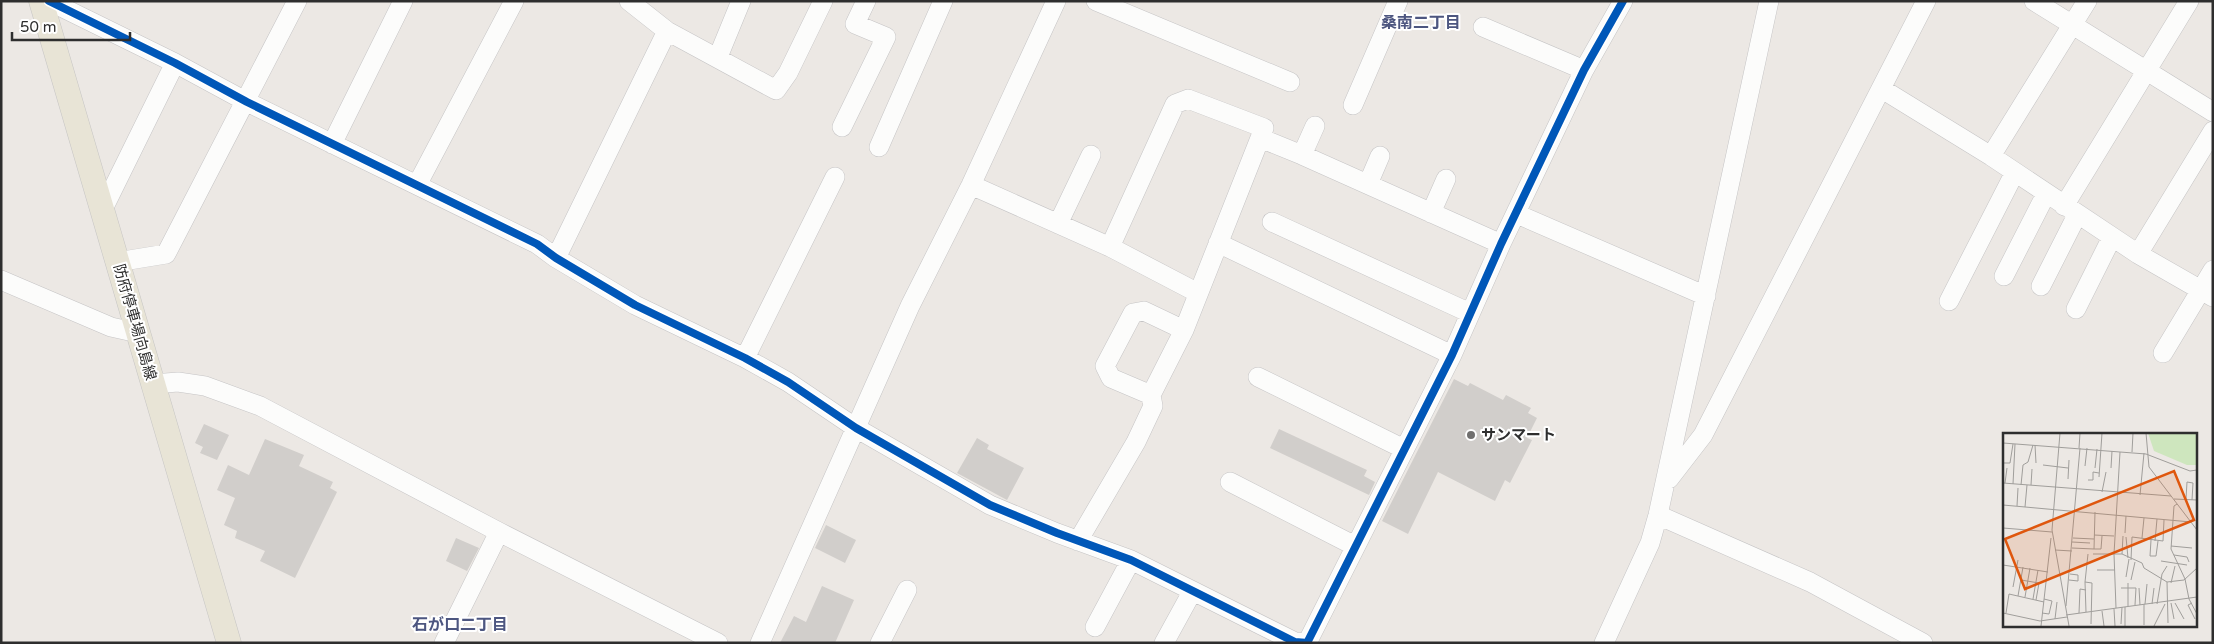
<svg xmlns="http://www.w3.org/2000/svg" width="2214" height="644" font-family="'Varela Round','Noto Sans JP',sans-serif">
<rect width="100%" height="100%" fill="#ece8e4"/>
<path fill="#d1cecb" d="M1454,379L1468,386L1470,383L1503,400L1506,395L1531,408L1528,413L1537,418L1527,438L1532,440L1510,483L1505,480L1495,501L1438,472L1408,534L1382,521Z
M204,424L229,435L217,460L200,453L203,447L195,443Z
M1279,429L1367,470L1364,476L1375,482L1369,495L1270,448Z
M977,438L989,445L987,449L1024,468L1007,500L957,473Z
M265,439L304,455L299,466L333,482L330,488L337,492L295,578L260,561L265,551L235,538L237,531L224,525L235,498L217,490L228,465L249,475Z
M826,525L856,540L845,563L815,548Z
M456,538L479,548L467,571L446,561Z
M822,586L854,600L835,643H780L794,616L806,622Z"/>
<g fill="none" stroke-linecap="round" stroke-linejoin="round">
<defs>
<path id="minor" d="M49,1L175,63L247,102L537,244L556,258L635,305L745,358L788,382L856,428L990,505L1057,533L1131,560L1295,642L1308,643
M629,1L667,31L776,90L788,73L823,1
M1096,1L1290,82
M2034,1L2213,112
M1483,27L1584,70
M718,57L741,1
M1882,89L1991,156L2138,254L2213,297
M1353,105L1398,1
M842,127L886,37L855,24L866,1
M1260,138L1302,155L1501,244
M332,144L403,1
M879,147L943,1
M1302,155L1315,126
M1991,156L2087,1
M1368,184L1380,156
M417,185L514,1
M971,185L1110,247L1198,293
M2064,206L2189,1
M102,211L175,63
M1431,213L1446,179
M1517,214L1706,296
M1272,222L1470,313
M1058,224L1091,155
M1218,243L1452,355
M2138,254L2213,131
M556,258L667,31
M117,262L166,254L297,1
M2004,276L2046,194
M1,280L111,327L138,333
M2041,286L2077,215
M1949,301L2015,172
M2076,309L2112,237
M2163,353L2213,270
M745,358L835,177
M1258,377L1404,449
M153,384L178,382L205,386L260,406L499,532L718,643
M1151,395L1111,378L1105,366L1133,313L1144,311L1184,330
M1669,479L1703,435L1926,1
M1230,482L1355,546
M1658,515L1810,582L1923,643
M1078,541L1136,442L1153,406L1151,395L1184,330L1264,128L1188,99L1175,104L1110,247
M1095,627L1131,560
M444,643L499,532
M760,643L910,306L971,185L1056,1
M880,643L907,590
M1164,643L1192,592
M1307,643L1452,355L1501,244L1584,70L1623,1
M1604,643L1650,543L1658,515L1769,1"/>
<path id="major" d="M41,1L229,643"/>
</defs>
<use href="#minor" stroke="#c5c4c5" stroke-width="20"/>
<use href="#major" stroke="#c6c5c4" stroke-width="25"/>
<use href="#minor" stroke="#fcfcfb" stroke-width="19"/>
<use href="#major" stroke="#e8e4d6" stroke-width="24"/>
<defs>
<path id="cycleway" d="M49,1L175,63L247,102L537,244L556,258L635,305L745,358L788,382L856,428L990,505L1057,533L1131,560L1295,642L1308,643
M1307,643L1452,355L1501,244L1584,70L1623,1"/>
</defs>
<use href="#cycleway" stroke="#fff" stroke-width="11"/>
<use href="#cycleway" stroke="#0057b8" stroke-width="8"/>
</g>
<circle fill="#706f6e" stroke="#fff" stroke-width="2" cx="1471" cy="435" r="5"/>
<g text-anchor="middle" stroke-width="4" stroke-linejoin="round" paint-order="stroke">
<g font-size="15" fill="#2e2e2e" stroke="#fff">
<text transform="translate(135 322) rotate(74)" y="5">防府停車場向島線</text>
</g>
<g font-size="15" font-weight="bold" fill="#2e2e2e" stroke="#fff" text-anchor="start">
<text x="1481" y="440">サンマート</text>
</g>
<g font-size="16" font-weight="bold" fill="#4d5680" stroke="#fff">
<text x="1421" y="28">桑南二丁目</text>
<text x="460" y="630">石が口二丁目</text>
</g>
</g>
<g transform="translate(2003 433)">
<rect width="194" height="194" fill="#ece8e4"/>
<path d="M145,0H194V32H184L151,18Z" fill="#cee6be"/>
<path fill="none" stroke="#a09e9b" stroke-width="1" d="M57,0L49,97L66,193M143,0L146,34L194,97M0,10L143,21L187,38L194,37M32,12L33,30M76,15L77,0M129,19L130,0M0,30H7L10,11M40,32L65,35M82,33L84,15M92,35L94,16M108,35L109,18M96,44L99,0M65,46L66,27M85,47H90V39L96,40M0,50L168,63M2,50L4,35M10,51L12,11M18,52L20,32L25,29L30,12M28,52L29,36M99,59L103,39M137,62L141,20M171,66L194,67M183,66L184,49L190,50M189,67L190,50M174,71L171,73L168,116L182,146L186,166M0,72L188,89M14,73L15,55M22,74L24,52M92,79L91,116H98L99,103M0,95L49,99M122,100L123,83M91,102L111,103M123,104L125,125M70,105L91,106M139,105L141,85M148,107L147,123H153L155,108M152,108L154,86M69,109L87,110M168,113L189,115M69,115L91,116M52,117L69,118M85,121L82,149L89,150L88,191M90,121H119L139,130L141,135L164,149L165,190M119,121L120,103M171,122L184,124L186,129M128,127L129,104L160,108L161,87M158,128L184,132M0,132L45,139M94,137H112M123,144L126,126M18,147L36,150L33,167M66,147L75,148V142L67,141M128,147L132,129M82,149L83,179M164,149L181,147L194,135M125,150V173M168,150L172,133M10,154L15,127M118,155H133L132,172M136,155L137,172M15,163L20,134M22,164L27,135M30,166L35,137M186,166L194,181M168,170L171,186M172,170L181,186M189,170L185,172L192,186M142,171L144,151M149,171L151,155M154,171L159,141L164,133M63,173L77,15M122,174V193M113,175L111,121L117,19M111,176L112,193M99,178L101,193M0,180L37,188L64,184M3,180L6,161L41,169M39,180L46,181L49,168L41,166M76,180L77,156L83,157M63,182L194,164M52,186L54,169M118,191L119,174M141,192V171M38,193L48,105M151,193L162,171"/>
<path fill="#df570e" fill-opacity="0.15" stroke="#df570e" stroke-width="2.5" d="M171,38L191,87L22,156L2,106Z"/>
<rect width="194" height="194" fill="none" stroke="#2e2e2e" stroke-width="2.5"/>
</g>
<rect width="2214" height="644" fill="none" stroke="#2e2e2e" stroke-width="5"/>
<path d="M12 32v8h118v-8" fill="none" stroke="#2e2e2e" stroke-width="2.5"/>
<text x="20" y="32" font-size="15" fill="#2e2e2e" stroke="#ffffff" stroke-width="4" paint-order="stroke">50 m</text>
</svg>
